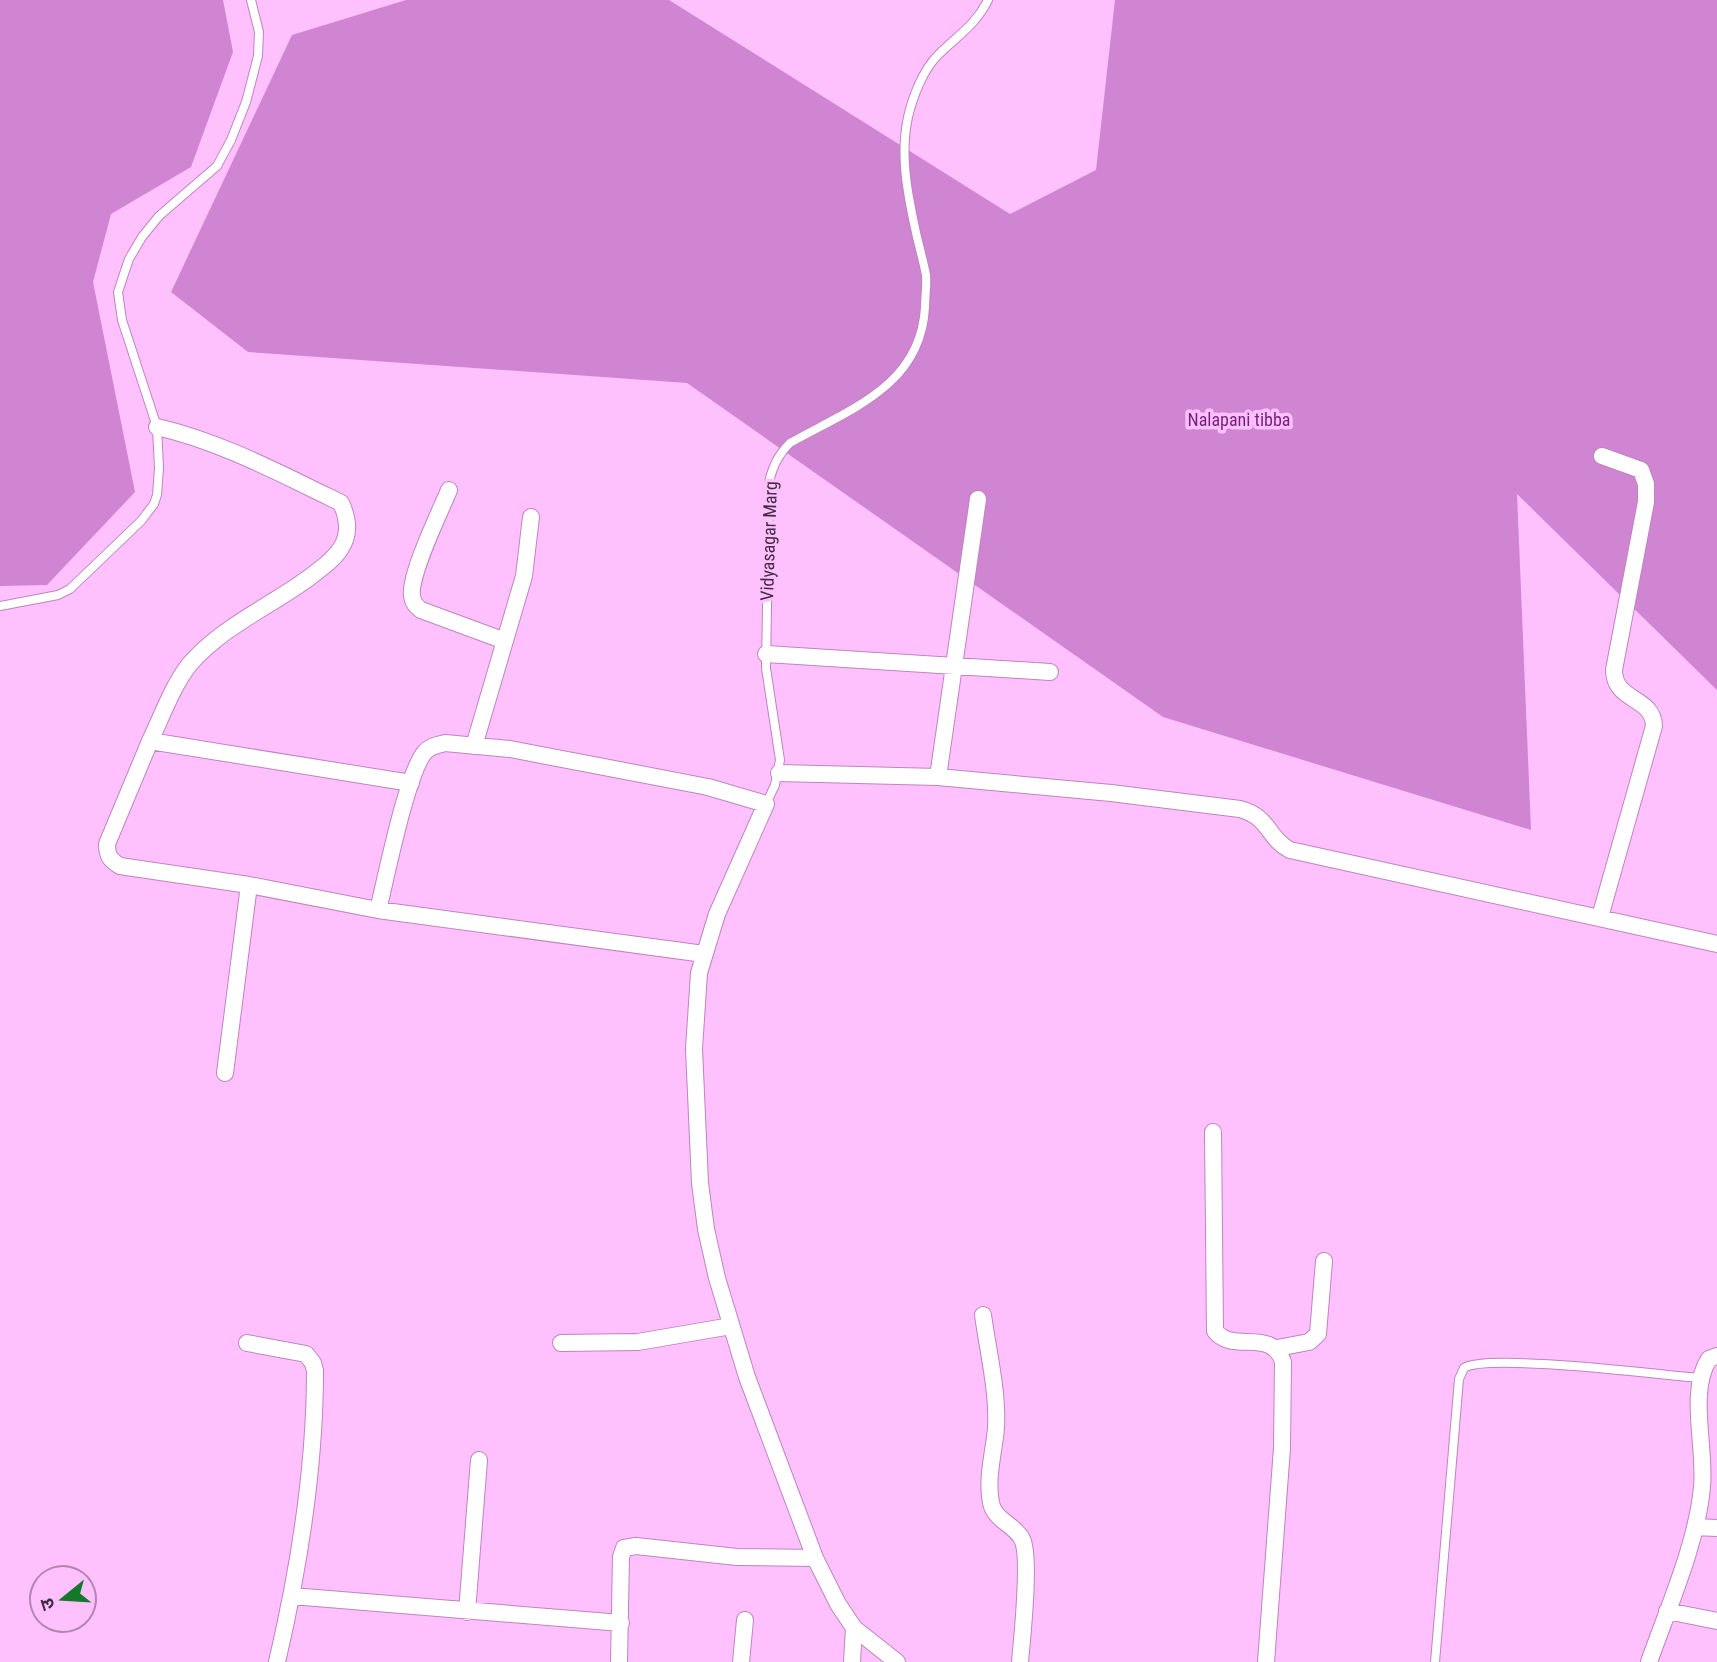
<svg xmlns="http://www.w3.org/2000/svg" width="1717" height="1662" font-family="'Roboto Condensed','Noto Sans Devanagari',sans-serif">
<rect width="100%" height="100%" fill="#fec1fe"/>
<path fill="#d085d2" d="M0,0H223L233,52L191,167L111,214L93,282L135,492L47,585L0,586Z
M406,0H669L1010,214L1096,170L1115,0H1717V690L1517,494L1531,830L1163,717L687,383L248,352L171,292L292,35Z"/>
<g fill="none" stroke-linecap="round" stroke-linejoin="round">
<defs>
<path id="lane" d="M0,606L58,595L70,589L141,521L154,504L157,495L159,468L157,427L122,320L118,292L129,259L142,237L159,216L217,166L231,140L246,102L258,56L259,32L251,0
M766,804L775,785L780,760L766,668L769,482C773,466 778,455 790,443C850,409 921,386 925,307C925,297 927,285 926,275C923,259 918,243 915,228C907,191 900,154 908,117C913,96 923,70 938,55C958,35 975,26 988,0
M1435,1662L1459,1379L1464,1368C1487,1353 1662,1375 1700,1378"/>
<path id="street" d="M449,490C440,512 409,575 412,596C413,603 416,606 421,610L505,641
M766,654L1050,672
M150,741C162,716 172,687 189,665C221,627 271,606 310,577C320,569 334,560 341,548C350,534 348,518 341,503L329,497C273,470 218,441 157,427
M474,746L524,576L531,517
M779,773L938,777L978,499
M938,777L1111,793L1240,809C1270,817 1267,838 1290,850L1717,944
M411,783L150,741L107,844C107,856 110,860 120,866L249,885L378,910L704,954
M378,910C386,878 407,772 425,752C430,746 438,745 445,743L510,749L708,787L766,804L717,914L699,973L694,1049L700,1183L706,1229L717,1278L747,1377L815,1558L838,1604L854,1628L897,1662
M1600,917L1654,726C1653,696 1614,702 1614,670L1646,502V484L1641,470L1602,456
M225,1073L249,885
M1213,1132L1215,1331C1232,1354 1273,1327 1283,1362L1282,1448L1266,1662
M983,1315C988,1351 998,1392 996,1428C994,1452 986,1478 991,1503C995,1521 1014,1524 1022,1539C1031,1556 1022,1639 1020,1662
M247,1343L306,1354L313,1363L315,1371C315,1468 299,1568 277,1662
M561,1343L638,1342L731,1326
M1277,1348L1309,1342L1318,1334L1324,1261
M1695,1527L1717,1528
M292,1596L621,1623
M1667,1611L1717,1621
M467,1612L479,1460
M619,1662L621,1557L624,1548L636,1546L737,1557L815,1558
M741,1662L745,1620
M852,1662L854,1628
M1649,1662C1668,1608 1697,1543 1702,1487C1706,1449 1688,1391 1709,1359L1717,1356"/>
</defs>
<use href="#lane" stroke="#be85bf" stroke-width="10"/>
<use href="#street" stroke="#be85bf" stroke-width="18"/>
<use href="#lane" stroke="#fff" stroke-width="8"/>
<use href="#street" stroke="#fff" stroke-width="16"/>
</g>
<g text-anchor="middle" stroke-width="7" stroke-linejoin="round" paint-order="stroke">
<g font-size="18" fill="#771d7b" stroke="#fec1fe">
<text x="1239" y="426">Nalapani tibba</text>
</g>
<g font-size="18" fill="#422b43" stroke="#fec1fe">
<text transform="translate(769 541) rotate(-88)" y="6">Vidyasagar Marg</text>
</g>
</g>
<g transform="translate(63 1599) rotate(252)"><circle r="33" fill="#fec1fe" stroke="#b385b3" stroke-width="2"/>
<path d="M0-5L12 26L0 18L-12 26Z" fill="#147829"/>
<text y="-10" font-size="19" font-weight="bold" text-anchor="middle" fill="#422b43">उ</text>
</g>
</svg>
